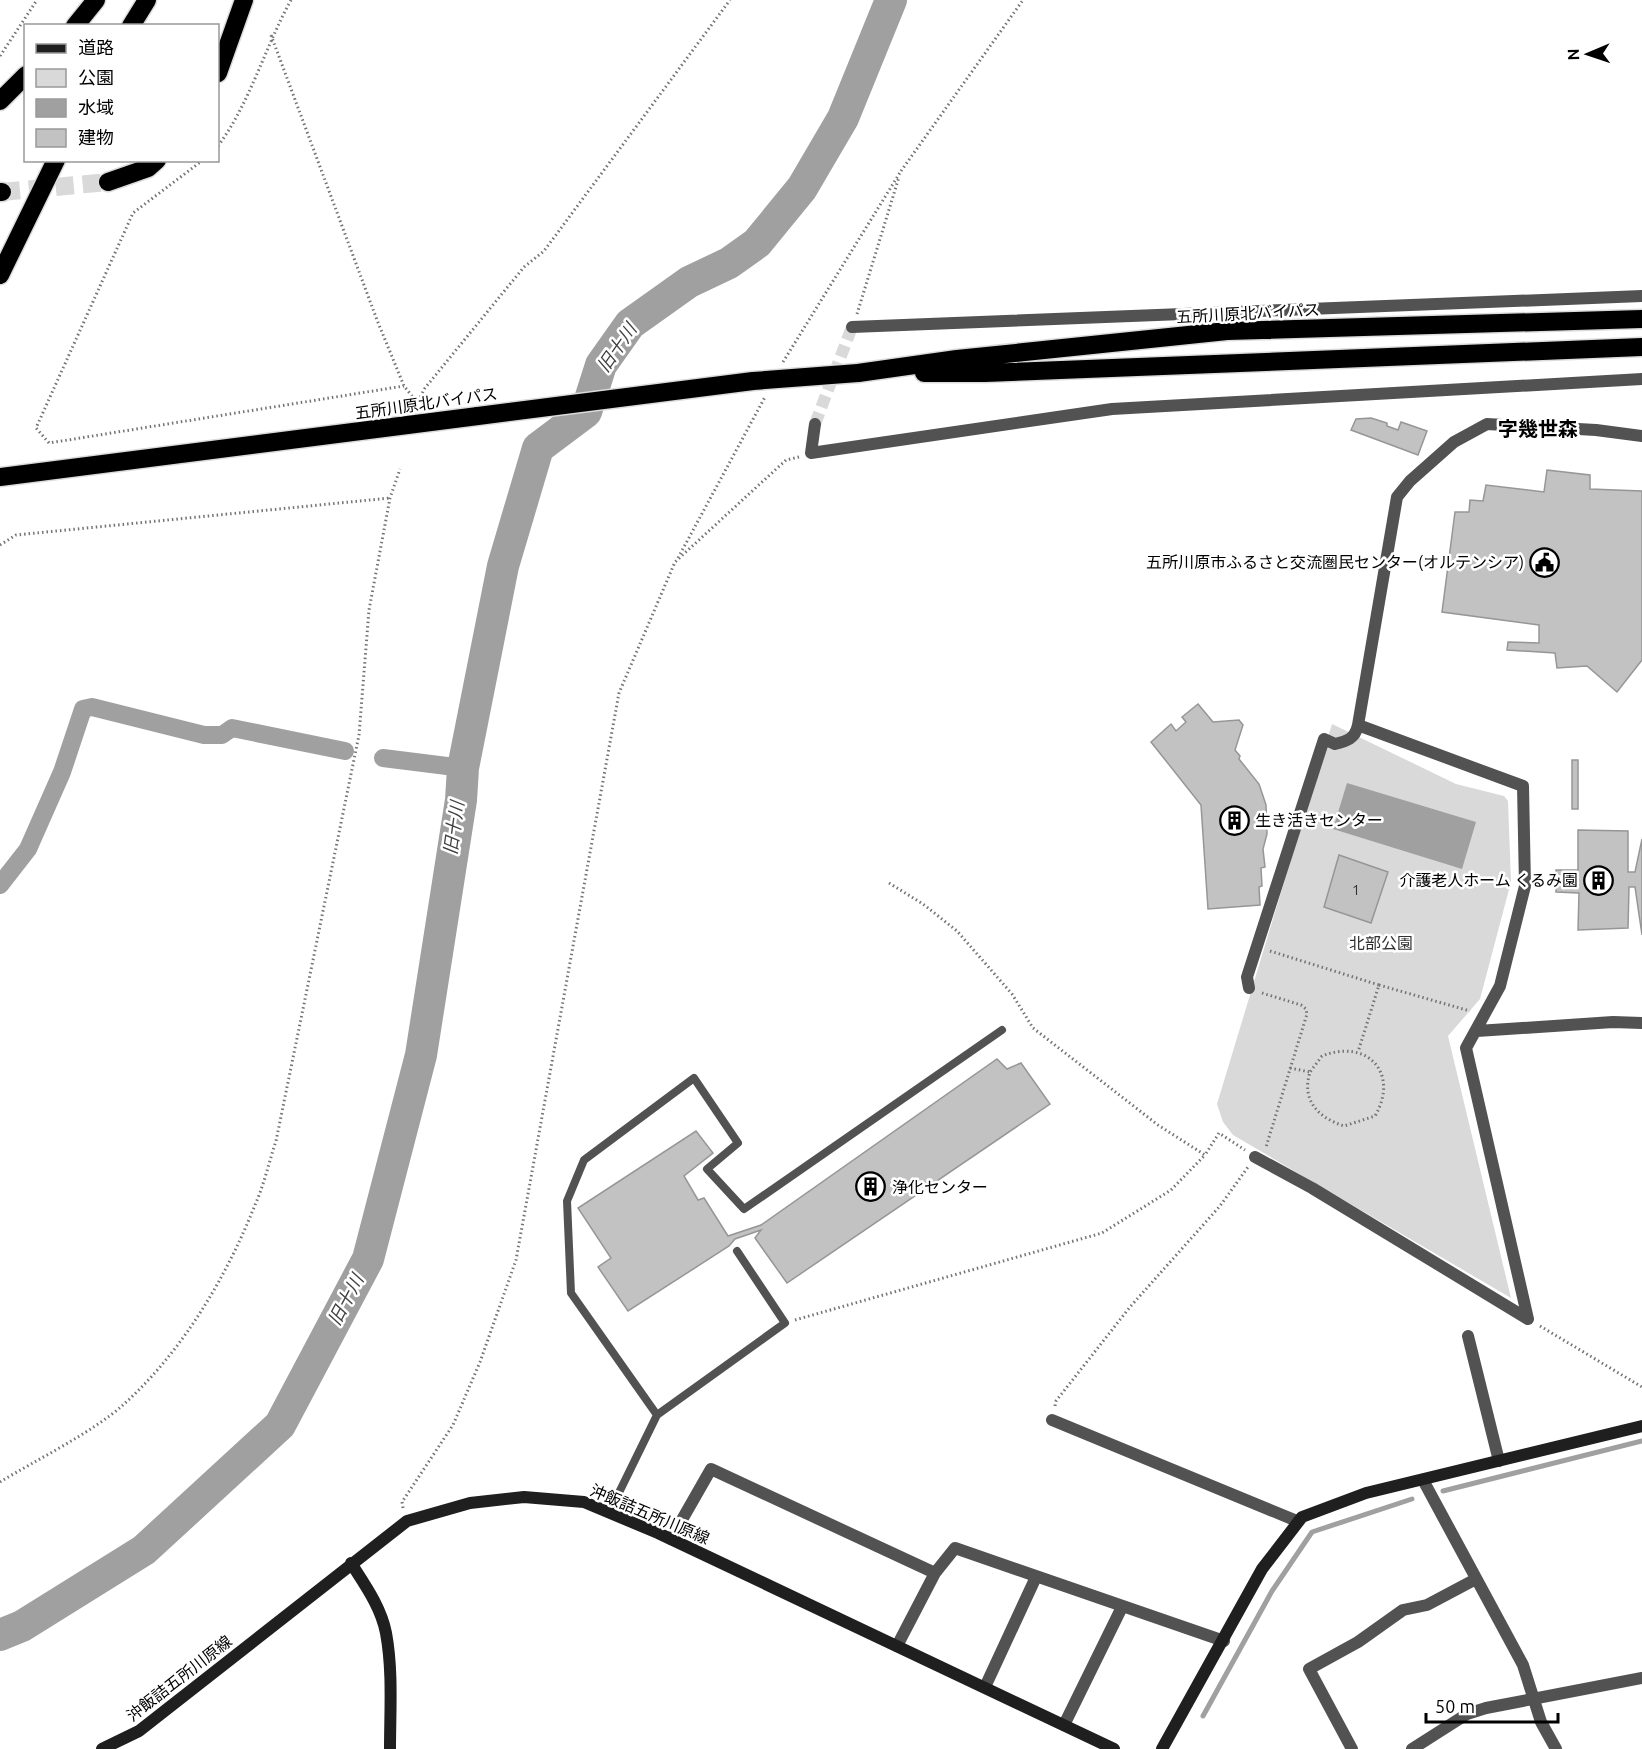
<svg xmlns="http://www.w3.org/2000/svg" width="1642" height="1749" font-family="Ubuntu,'Noto Sans JP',sans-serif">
<rect width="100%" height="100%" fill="#fff"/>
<path fill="#d9d9d9" d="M1332,724L1456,784L1504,796L1508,801L1511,882L1480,999L1448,1036L1511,1298L1233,1135L1223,1122L1217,1104Z"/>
<path fill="#a0a0a0" d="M1347,783L1476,822L1462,869L1333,829Z"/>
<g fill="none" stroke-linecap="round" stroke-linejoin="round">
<path stroke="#a0a0a0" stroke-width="5" d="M1443,1491L1642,1441
M1203,1716L1272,1591L1312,1532L1412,1499"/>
<path stroke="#a0a0a0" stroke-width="18" d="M383,758L463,768
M0,885L28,849L62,772L83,709L92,707L204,735H222L232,728L345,751"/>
<path stroke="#a0a0a0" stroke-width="32" d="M0,1635L22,1626L144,1550L280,1425L368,1259L421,1055L461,800L463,768L503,566L538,448L586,412L601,365L630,324L689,282L729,263L757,243L802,188L843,118L891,0"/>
</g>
<path fill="#c2c2c2" stroke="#969696" stroke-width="1.5" d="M1371,418L1387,423V426L1398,430L1401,422L1427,431L1418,455L1351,430L1356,419Z
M1547,470L1590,475V489L1642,491V660L1617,692L1587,666L1557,668L1555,653L1507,650L1508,642L1539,643V625L1442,612L1455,512H1469L1470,500L1483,501L1486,485L1544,492Z
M1198,704L1213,722L1239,720L1243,725L1235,750L1240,756L1239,759L1259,784L1266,805L1267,834L1263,849L1265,867L1261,868L1262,886L1259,887L1260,905L1208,909L1201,805L1151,742L1171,724L1176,731L1186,722L1182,717Z
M1572,760H1578V809H1572Z
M1578,830L1628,831V872H1635L1642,839V935L1635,887H1629L1628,928L1578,930L1579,893L1556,892V870H1578Z
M1339,855L1388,872L1371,923L1324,907Z
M997,1059L1007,1069L1021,1063L1050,1104L787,1283L755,1238L761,1230L735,1239L729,1246L628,1311L598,1267L611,1258L578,1208L696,1131L713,1153L684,1176L698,1200L704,1198L728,1236L761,1225Z"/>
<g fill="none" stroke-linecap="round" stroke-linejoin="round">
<path stroke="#d9d9d9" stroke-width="12" stroke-dasharray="12 6" stroke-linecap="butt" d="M815,424L852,327"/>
<path stroke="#d9d9d9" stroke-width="18" stroke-dasharray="18 9" stroke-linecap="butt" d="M2,192L108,182"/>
<defs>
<path id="highway" d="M75,26L96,0
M131,26L147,0
M218,73L244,0
M0,101L26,75
M108,182L148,168L157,160
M0,192H2
M0,275L56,160
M858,373L957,359L1227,331L1642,319
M924,373H985L1642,347
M0,477L478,416"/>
</defs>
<use href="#highway" stroke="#dbdbdb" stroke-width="21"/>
<path stroke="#747474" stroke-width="3" stroke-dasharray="1.5 3" stroke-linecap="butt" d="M271,35L377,320L404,386L412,396L415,407
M0,56L37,0
M218,146C250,103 265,47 291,0
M203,160L133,213L36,428L49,443L404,386
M901,171L1023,0
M857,314L899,177
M783,362L901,171
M416,405L425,388L524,267L544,251L730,0
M0,545L16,535L390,498
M678,558L765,397
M889,883L923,904L957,931L1012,994L1033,1028L1158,1125L1205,1155L1219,1133L1245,1150
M1270,951L1379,985L1358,1052
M1379,985L1470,1011
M1262,993L1301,1005L1306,1009L1307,1014L1266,1147
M1290,1068L1310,1072C1301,1101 1319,1118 1344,1126L1375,1116C1400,1073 1367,1038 1322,1056L1310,1072
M795,1320L1102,1233L1171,1190L1205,1155
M1540,1326L1642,1387
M1055,1406L1056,1401L1130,1307L1220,1206L1248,1167
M0,1482C36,1460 93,1432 123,1405C182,1352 226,1278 255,1205C264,1185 269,1162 276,1141L359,735L369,610L390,498L400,469
M403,1508L402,1502L453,1425L480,1362L516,1260L619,693L675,562L786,460L799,457"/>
<path stroke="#525252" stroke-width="8" d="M657,1415L785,1323L737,1251
M609,1513L657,1415L571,1293L567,1201L584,1160L694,1078L738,1143L707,1169L744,1209L1002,1030"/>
<path stroke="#525252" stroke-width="12" d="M852,327L1642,296
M815,424L811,453L1112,409L1642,379
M1249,988L1247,977L1324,739L1335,744C1347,741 1355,739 1358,725
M1477,1031L1613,1022L1642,1023
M1255,1157L1312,1188L1528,1319
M1528,1319L1466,1048L1500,986L1525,886L1523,786L1358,725L1397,497L1410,481L1454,442L1487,424L1596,430L1642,436
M1468,1336L1499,1461
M1052,1420L1297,1521
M1423,1480L1523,1665L1541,1722L1556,1749
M671,1539L711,1469L935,1573
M897,1646L935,1573L955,1548L1224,1641
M985,1687L1036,1577
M1064,1725L1122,1607
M1352,1749L1309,1669L1358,1642L1403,1610L1427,1605L1476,1579
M1412,1749L1467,1714L1486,1708L1642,1678"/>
<path stroke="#1f1f1f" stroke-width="12" d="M351,1563C365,1585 381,1607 386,1633C393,1671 390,1711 390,1749
M102,1749L139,1731L407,1521L470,1503L524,1497L584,1502L658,1533L1114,1749
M1162,1749L1262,1569L1302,1517L1366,1493L1642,1426"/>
<use href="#highway" stroke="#000" stroke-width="18"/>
<defs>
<path id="highway-bridge" d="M478,416L753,381L858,373"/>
</defs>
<use href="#highway-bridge" stroke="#dbdbdb" stroke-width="21" stroke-linecap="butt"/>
<use href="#highway-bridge" stroke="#000" stroke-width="18"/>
</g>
<defs>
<symbol id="civic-ring" viewBox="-11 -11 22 22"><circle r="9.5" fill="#fff" stroke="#000" stroke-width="1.5"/><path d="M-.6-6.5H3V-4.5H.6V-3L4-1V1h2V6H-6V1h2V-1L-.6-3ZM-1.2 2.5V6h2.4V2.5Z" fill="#000"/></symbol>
<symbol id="building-ring" viewBox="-11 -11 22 22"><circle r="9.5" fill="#fff" stroke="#000" stroke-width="1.5"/><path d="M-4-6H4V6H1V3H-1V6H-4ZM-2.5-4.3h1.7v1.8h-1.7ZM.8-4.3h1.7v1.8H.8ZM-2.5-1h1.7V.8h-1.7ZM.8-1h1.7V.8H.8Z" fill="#000"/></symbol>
</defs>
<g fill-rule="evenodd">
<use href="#civic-ring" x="1528" y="546" width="33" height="33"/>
<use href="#building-ring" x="1218" y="804" width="33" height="33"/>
<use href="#building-ring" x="1582" y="864" width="33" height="33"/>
<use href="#building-ring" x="854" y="1170" width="33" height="33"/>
</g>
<g text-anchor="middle" stroke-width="5" stroke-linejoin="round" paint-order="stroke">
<g font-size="14" fill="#303030">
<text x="1356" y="895">1</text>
</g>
<g font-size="16" fill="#000" stroke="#fff">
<text transform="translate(1248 313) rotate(-3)" y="6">五所川原北バイパス</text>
<text transform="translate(426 403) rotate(-8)" y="6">五所川原北バイパス</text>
<text transform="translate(650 1514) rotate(23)" y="6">沖飯詰五所川原線</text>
<text transform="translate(179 1678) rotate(-38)" y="6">沖飯詰五所川原線</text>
</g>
<g font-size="16" fill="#000" stroke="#fff" text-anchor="end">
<text x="1524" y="568">五所川原市ふるさと交流圏民センター(オルテンシア)</text>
<text x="1255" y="826" text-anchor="start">生き活きセンター</text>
<text x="1578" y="886">介護老人ホーム くるみ園</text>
<text x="892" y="1193" text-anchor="start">浄化センター</text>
</g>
<g font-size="16" fill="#303030" stroke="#fff">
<text x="1381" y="949">北部公園</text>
</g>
<g font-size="18" font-style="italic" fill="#414141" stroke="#fff">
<text transform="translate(617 348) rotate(-55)" y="6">旧十川</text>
<text transform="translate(454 828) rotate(-82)" y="6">旧十川</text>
<text transform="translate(346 1300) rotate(-62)" y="6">旧十川</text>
</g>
<g font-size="20" font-weight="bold" fill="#000" stroke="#fff">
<text x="1538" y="436">字幾世森</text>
</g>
</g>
<rect x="24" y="24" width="195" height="138" fill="#ffffff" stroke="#999999" stroke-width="1.5"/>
<rect x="36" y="44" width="30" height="9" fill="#1f1f1f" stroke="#999999" stroke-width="1.5"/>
<text x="78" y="54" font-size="18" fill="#000000">道路</text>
<rect x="36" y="69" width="30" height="18" fill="#d9d9d9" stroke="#999999" stroke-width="1.5"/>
<text x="78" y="84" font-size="18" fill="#000000">公園</text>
<rect x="36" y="99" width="30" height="18" fill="#a0a0a0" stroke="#999999" stroke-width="1.5"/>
<text x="78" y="114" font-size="18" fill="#000000">水域</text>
<rect x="36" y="129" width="30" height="18" fill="#c2c2c2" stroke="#999999" stroke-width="1.5"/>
<text x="78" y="144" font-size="18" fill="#000000">建物</text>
<g transform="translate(1588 54) rotate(268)" stroke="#ffffff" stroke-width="4.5" paint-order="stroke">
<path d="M0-4.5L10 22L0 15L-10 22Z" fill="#000000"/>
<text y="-9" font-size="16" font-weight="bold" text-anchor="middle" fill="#000000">N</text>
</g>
<path d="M1426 1713v9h132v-9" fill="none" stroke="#000000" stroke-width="3"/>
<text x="1435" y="1713" font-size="18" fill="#000000" stroke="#ffffff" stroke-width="4.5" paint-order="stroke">50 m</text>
</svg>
